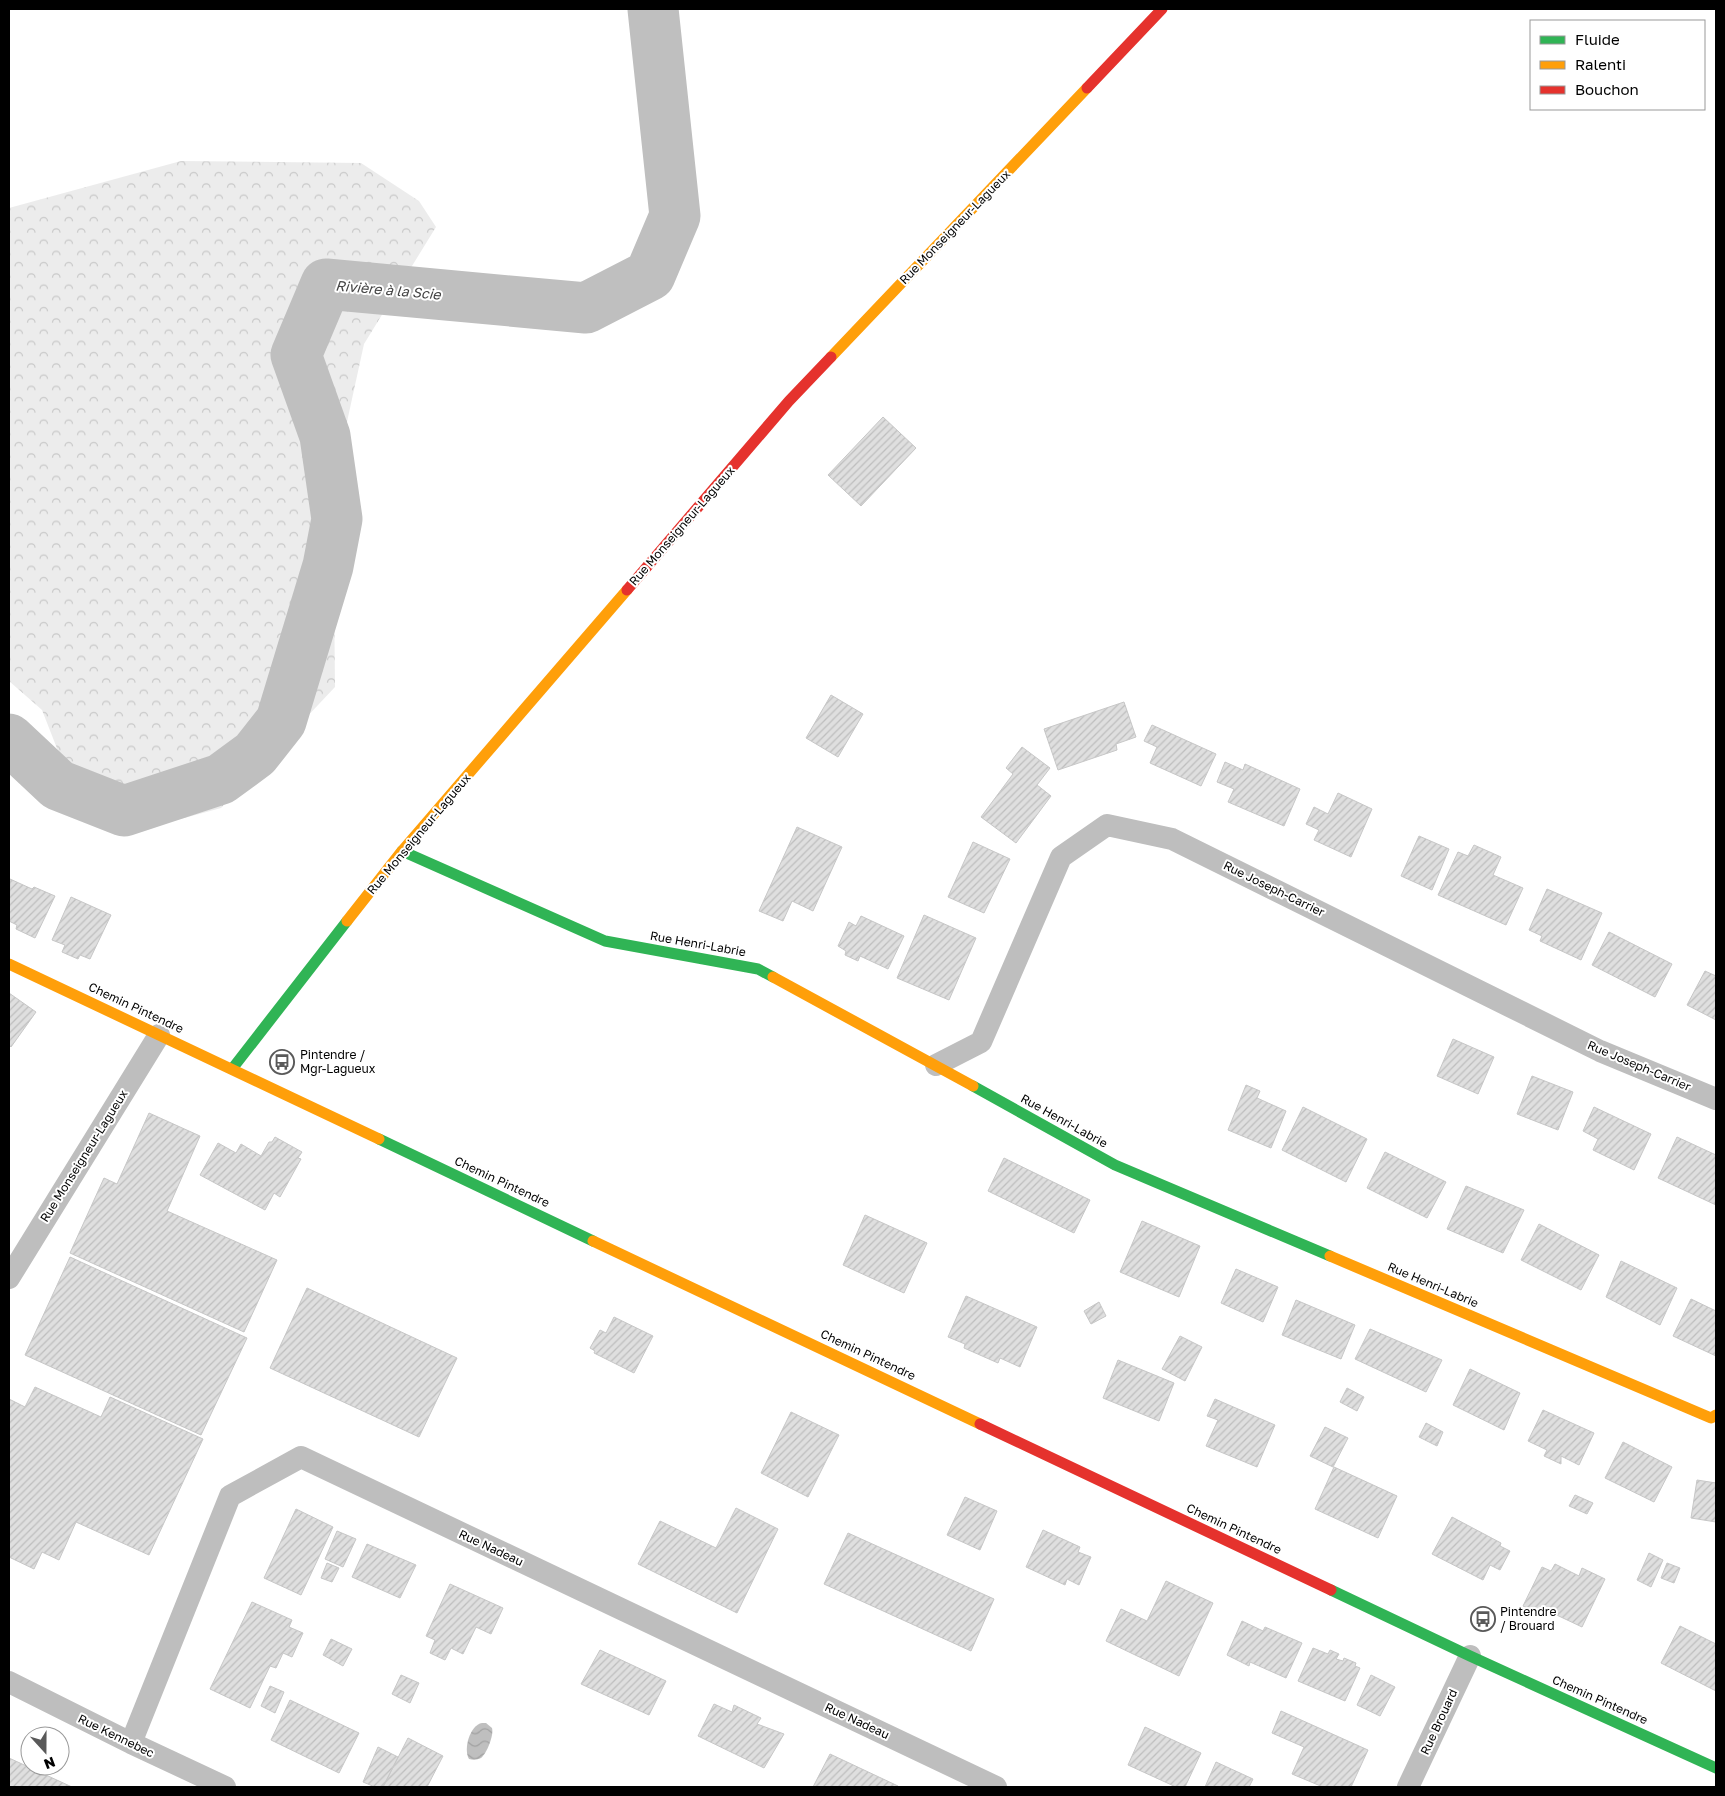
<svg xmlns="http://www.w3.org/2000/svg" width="1725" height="1796" font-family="'Golos Text',sans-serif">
<defs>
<pattern id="forest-crowns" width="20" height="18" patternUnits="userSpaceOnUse" patternTransform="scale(1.25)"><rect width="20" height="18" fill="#ececec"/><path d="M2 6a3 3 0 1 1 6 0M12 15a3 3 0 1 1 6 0" fill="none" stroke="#c9c9c9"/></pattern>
<pattern id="water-waves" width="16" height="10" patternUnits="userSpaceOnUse" patternTransform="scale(1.25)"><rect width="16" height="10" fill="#bfbfbf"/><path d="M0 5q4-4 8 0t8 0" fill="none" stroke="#a2a2a2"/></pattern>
<pattern id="building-hatch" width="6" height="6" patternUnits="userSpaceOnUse" patternTransform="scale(1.25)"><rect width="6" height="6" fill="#dfdfdf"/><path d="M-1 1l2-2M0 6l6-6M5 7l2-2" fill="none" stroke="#bebebe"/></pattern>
</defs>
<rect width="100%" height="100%" fill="#fff"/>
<path fill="url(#forest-crowns)" d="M181,161L361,163L419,201L436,227L364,344L333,486L335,687L221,808L133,832L83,815L42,710L9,681V208Z"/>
<path fill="url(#water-waves)" d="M482,1723H486L492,1728C494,1735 487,1753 481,1758C477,1760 473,1760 469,1759C463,1749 470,1725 482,1723Z"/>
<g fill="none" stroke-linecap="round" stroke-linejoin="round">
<path stroke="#bfbfbf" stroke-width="51" d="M9,739L58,785L124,811L221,779L255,754L281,721L328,566L337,519L325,436L296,355L326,284L586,308L650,275L675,216L653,9"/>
</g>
<path fill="url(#building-hatch)" stroke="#c7c7c7" d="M883,417L916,448L861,506L828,475Z
M831,695L863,714L838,757L806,738Z
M1124,702L1136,737L1116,744L1117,750L1058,770L1044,729Z
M1152,725L1216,754L1201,786L1150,763L1157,747L1144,741Z
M1022,747L1050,768L1037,785L1051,796L1016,843L981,817L1013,774L1006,768Z
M1225,762L1243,770L1245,764L1300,789L1284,826L1228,802L1234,789L1217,782Z
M1338,793L1372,809L1351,857L1314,840L1319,830L1306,824L1314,807L1328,814Z
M797,827L842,847L813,911L792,901L783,921L759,911Z
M1419,836L1449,849L1432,890L1401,876Z
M973,842L1010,859L984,913L948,897Z
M1474,845L1501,857L1493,875L1523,888L1506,925L1438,895L1458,852L1468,856Z
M10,879L32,889L34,887L55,896L35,938L16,929L17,925L9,921Z
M1547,889L1602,913L1581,960L1540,941L1542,936L1529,930Z
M71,897L111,915L90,959L80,955L78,959L62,952L65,945L52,940Z
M924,915L976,938L949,1000L897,978Z
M861,916L904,936L888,969L860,956L858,961L845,955L846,951L838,946L849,922L856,926Z
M1609,932L1672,964L1655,997L1592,965Z
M1705,971L1716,976V1020L1687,1005Z
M9,993L36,1012L11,1047L9,1045Z
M1453,1039L1494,1057L1478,1094L1437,1076Z
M1532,1076L1573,1092L1558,1130L1517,1114Z
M1246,1085L1260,1091L1257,1098L1286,1111L1271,1148L1228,1130Z
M1303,1107L1367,1139L1346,1182L1282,1150Z
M1594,1107L1651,1134L1634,1170L1593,1150L1598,1139L1583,1131Z
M149,1113L200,1136L167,1211L277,1260L244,1332L70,1253L104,1178L117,1184Z
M275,1137L302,1152L298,1158L301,1159L280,1197L274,1193L265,1210L200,1175L218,1143L236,1153L241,1144L261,1156L269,1142H272Z
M1677,1137L1716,1155V1205L1658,1178Z
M1385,1152L1446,1182L1427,1218L1367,1188Z
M1004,1158L1090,1200L1074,1233L988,1191Z
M1466,1186L1524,1210L1503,1253L1447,1229Z
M865,1215L927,1243L904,1293L843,1265Z
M1142,1221L1200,1246L1179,1297L1120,1272Z
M1539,1224L1599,1255L1581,1290L1521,1260Z
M70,1257L247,1338L201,1435L25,1355Z
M1621,1261L1677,1288L1660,1325L1606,1297Z
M1236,1269L1278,1287L1263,1322L1221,1303Z
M307,1288L457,1358L419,1437L270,1368Z
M966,1296L1037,1327L1020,1367L1000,1358L998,1363L964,1348L965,1344L948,1337Z
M1691,1299L1716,1311V1356L1673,1336Z
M1296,1300L1355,1325L1341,1359L1282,1335Z
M1099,1302L1106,1316L1091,1324L1084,1311Z
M614,1317L653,1336L634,1373L594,1353L595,1351L590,1348L600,1330L606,1333Z
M1370,1329L1442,1360L1426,1392L1355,1359Z
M1180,1336L1202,1347L1185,1381L1162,1369Z
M1118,1360L1174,1383L1159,1421L1103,1398Z
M1470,1369L1520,1393L1504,1430L1453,1405Z
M35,1387L101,1417L110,1397L203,1439L149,1555L76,1522L59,1560L42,1552L34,1569L9,1557V1399L25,1407Z
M1347,1388L1364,1397L1357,1411L1340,1402Z
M1215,1399L1275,1425L1257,1467L1206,1446L1218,1420L1207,1416Z
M1543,1410L1594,1433L1579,1465L1561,1456V1464L1544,1456L1547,1450L1528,1441Z
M791,1412L839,1435L808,1497L761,1473Z
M1426,1423L1443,1432L1437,1446L1419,1437Z
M1325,1427L1348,1438L1333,1467L1310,1456Z
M1623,1442L1672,1467L1654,1502L1605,1478Z
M1334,1467L1397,1496L1378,1538L1315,1509Z
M1697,1480L1716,1483V1522L1691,1518Z
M1575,1495L1593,1503L1587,1514L1569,1506Z
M965,1497L997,1511L980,1550L947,1535Z
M736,1508L778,1529L737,1613L638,1564L660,1521L716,1548Z
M296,1509L333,1527L301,1595L264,1578Z
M1452,1517L1501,1543L1500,1546L1510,1551L1500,1570L1490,1565L1483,1580L1432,1554Z
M1043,1530L1080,1547L1078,1552L1091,1557L1079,1585L1067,1579L1065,1585L1026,1567Z
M337,1531L356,1539L343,1567L325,1559Z
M848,1533L994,1599L971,1651L824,1584Z
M367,1544L416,1565L400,1598L352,1577Z
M1649,1553L1663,1560L1651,1587L1637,1580Z
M327,1563L339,1568L332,1582L321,1578Z
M1667,1563L1680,1568L1674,1583L1661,1578Z
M1555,1564L1579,1576L1582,1568L1605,1579L1582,1627L1544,1609L1542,1615L1523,1606L1542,1567L1551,1571Z
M1166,1581L1213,1603L1179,1676L1106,1641L1121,1609L1147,1621Z
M450,1584L503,1608L491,1634L476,1627L463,1654L451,1648L445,1660L430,1653L435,1640L426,1636Z
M252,1602L292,1620L289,1627L303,1633L292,1657L283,1653L276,1668L270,1666L250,1708L210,1689Z
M1242,1621L1263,1631L1265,1627L1302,1643L1286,1678L1250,1662L1249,1666L1227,1655Z
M1680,1626L1716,1644V1691L1661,1663Z
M331,1639L352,1649L343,1666L323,1655Z
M1313,1648L1328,1654L1330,1650L1339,1654L1336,1659L1343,1661L1344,1658L1356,1663L1355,1666L1360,1668L1345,1701L1298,1681Z
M600,1650L666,1681L649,1715L581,1684Z
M401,1675L419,1683L410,1703L392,1694Z
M1371,1675L1395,1687L1380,1716L1357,1705Z
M270,1686L284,1692L275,1713L261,1706Z
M290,1700L359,1733L339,1773L271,1740Z
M714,1704L732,1712L734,1705L761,1718L757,1724L784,1734L764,1768L698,1736Z
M1281,1711L1368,1750L1351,1787H1323L1292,1774L1304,1747L1272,1733Z
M1145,1727L1201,1753L1185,1787H1176L1128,1765Z
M408,1738L443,1756L427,1787H383Z
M378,1747L398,1757L383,1787H375L363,1782Z
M830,1754L898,1786L897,1787H813Z
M9,1758L72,1787H9Z
M1216,1762L1253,1779L1249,1787H1205Z"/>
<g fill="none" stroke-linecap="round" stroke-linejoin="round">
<path stroke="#bebebe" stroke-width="22" d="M936,1065L981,1042L1061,857L1107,825L1172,839L1600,1051L1716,1099
M9,1278L159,1035
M9,1682L131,1743L225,1787
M131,1743L230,1496L301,1457L996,1787
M1408,1787L1470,1656"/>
<path stroke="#30b455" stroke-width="11" d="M402,851L605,941L758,969L773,977
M232,1069L347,921
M973,1086L1115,1165L1330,1256
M379,1139L593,1241
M1331,1590L1470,1656L1716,1768"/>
<path stroke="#ff9f0a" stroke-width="11" d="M831,357L1087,88
M347,921L402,851L627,590
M9,964L379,1139
M773,977L973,1086
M593,1241L980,1424
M1330,1256L1711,1418L1716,1415"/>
<path stroke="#e5322d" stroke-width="11" d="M1087,88L1162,9
M627,590L789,401L831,357
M980,1424L1331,1590"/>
</g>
<defs>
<symbol id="bus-ring" viewBox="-11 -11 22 22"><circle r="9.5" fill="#fff" stroke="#595959" stroke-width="1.5"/><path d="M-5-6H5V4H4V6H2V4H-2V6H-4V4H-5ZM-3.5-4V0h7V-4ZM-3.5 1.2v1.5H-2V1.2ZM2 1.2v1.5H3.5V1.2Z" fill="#595959"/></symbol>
</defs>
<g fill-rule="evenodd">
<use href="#bus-ring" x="268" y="1048" width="28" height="28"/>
<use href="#bus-ring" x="1469" y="1605" width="28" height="28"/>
</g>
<g text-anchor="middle" stroke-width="4" stroke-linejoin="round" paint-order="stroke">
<g font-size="12" fill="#000" stroke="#fff">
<text transform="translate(955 227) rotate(-46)" y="4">Rue Monseigneur-Lagueux</text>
<text transform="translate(682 526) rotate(-49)" y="4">Rue Monseigneur-Lagueux</text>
<text transform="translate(419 834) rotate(-50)" y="4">Rue Monseigneur-Lagueux</text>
<text transform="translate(1274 889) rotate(26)" y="4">Rue Joseph-Carrier</text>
<text transform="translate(698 944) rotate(10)" y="4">Rue Henri-Labrie</text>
<text transform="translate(136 1008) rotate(25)" y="4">Chemin Pintendre</text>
<text transform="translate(1639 1066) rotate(23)" y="4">Rue Joseph-Carrier</text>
<text transform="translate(1064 1121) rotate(29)" y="4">Rue Henri-Labrie</text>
<text transform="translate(84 1156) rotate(-58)" y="4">Rue Monseigneur-Lagueux</text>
<text transform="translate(502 1182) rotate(25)" y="4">Chemin Pintendre</text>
<text transform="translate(1433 1285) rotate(23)" y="4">Rue Henri-Labrie</text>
<text transform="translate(868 1355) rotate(25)" y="4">Chemin Pintendre</text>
<text transform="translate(1234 1529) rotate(25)" y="4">Chemin Pintendre</text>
<text transform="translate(491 1548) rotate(25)" y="4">Rue Nadeau</text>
<text transform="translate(1600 1700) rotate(24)" y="4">Chemin Pintendre</text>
<text transform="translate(857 1721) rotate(25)" y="4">Rue Nadeau</text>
<text transform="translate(1439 1722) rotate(-65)" y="4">Rue Brouard</text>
<text transform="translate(116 1736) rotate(26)" y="4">Rue Kennebec</text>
</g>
<g font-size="12" fill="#000" stroke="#fff" text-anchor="start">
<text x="300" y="1059">Pintendre /<tspan x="300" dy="14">Mgr-Lagueux</tspan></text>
<text x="1500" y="1616">Pintendre<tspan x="1500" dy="14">/ Brouard</tspan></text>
</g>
<g font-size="14" font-style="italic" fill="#444" stroke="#fff">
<text transform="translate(388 290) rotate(5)" y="5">Rivière à la Scie</text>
</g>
</g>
<rect width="1725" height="1796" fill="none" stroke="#000000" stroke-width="20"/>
<rect x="1530" y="20" width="175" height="90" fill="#ffffff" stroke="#999999"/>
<rect x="1540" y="36" width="25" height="8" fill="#30b455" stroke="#999999"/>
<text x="1575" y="45" font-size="15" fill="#000000">Fluide</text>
<rect x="1540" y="61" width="25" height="8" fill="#ff9f0a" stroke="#999999"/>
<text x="1575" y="70" font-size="15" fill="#000000">Ralenti</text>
<rect x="1540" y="86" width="25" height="8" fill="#e5322d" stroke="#999999"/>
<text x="1575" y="95" font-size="15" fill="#000000">Bouchon</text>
<g transform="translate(45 1751) rotate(159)"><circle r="24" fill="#ffffff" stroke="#999999"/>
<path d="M0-4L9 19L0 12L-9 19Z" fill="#595959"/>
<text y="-8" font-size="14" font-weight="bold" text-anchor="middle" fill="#000000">N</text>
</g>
</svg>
